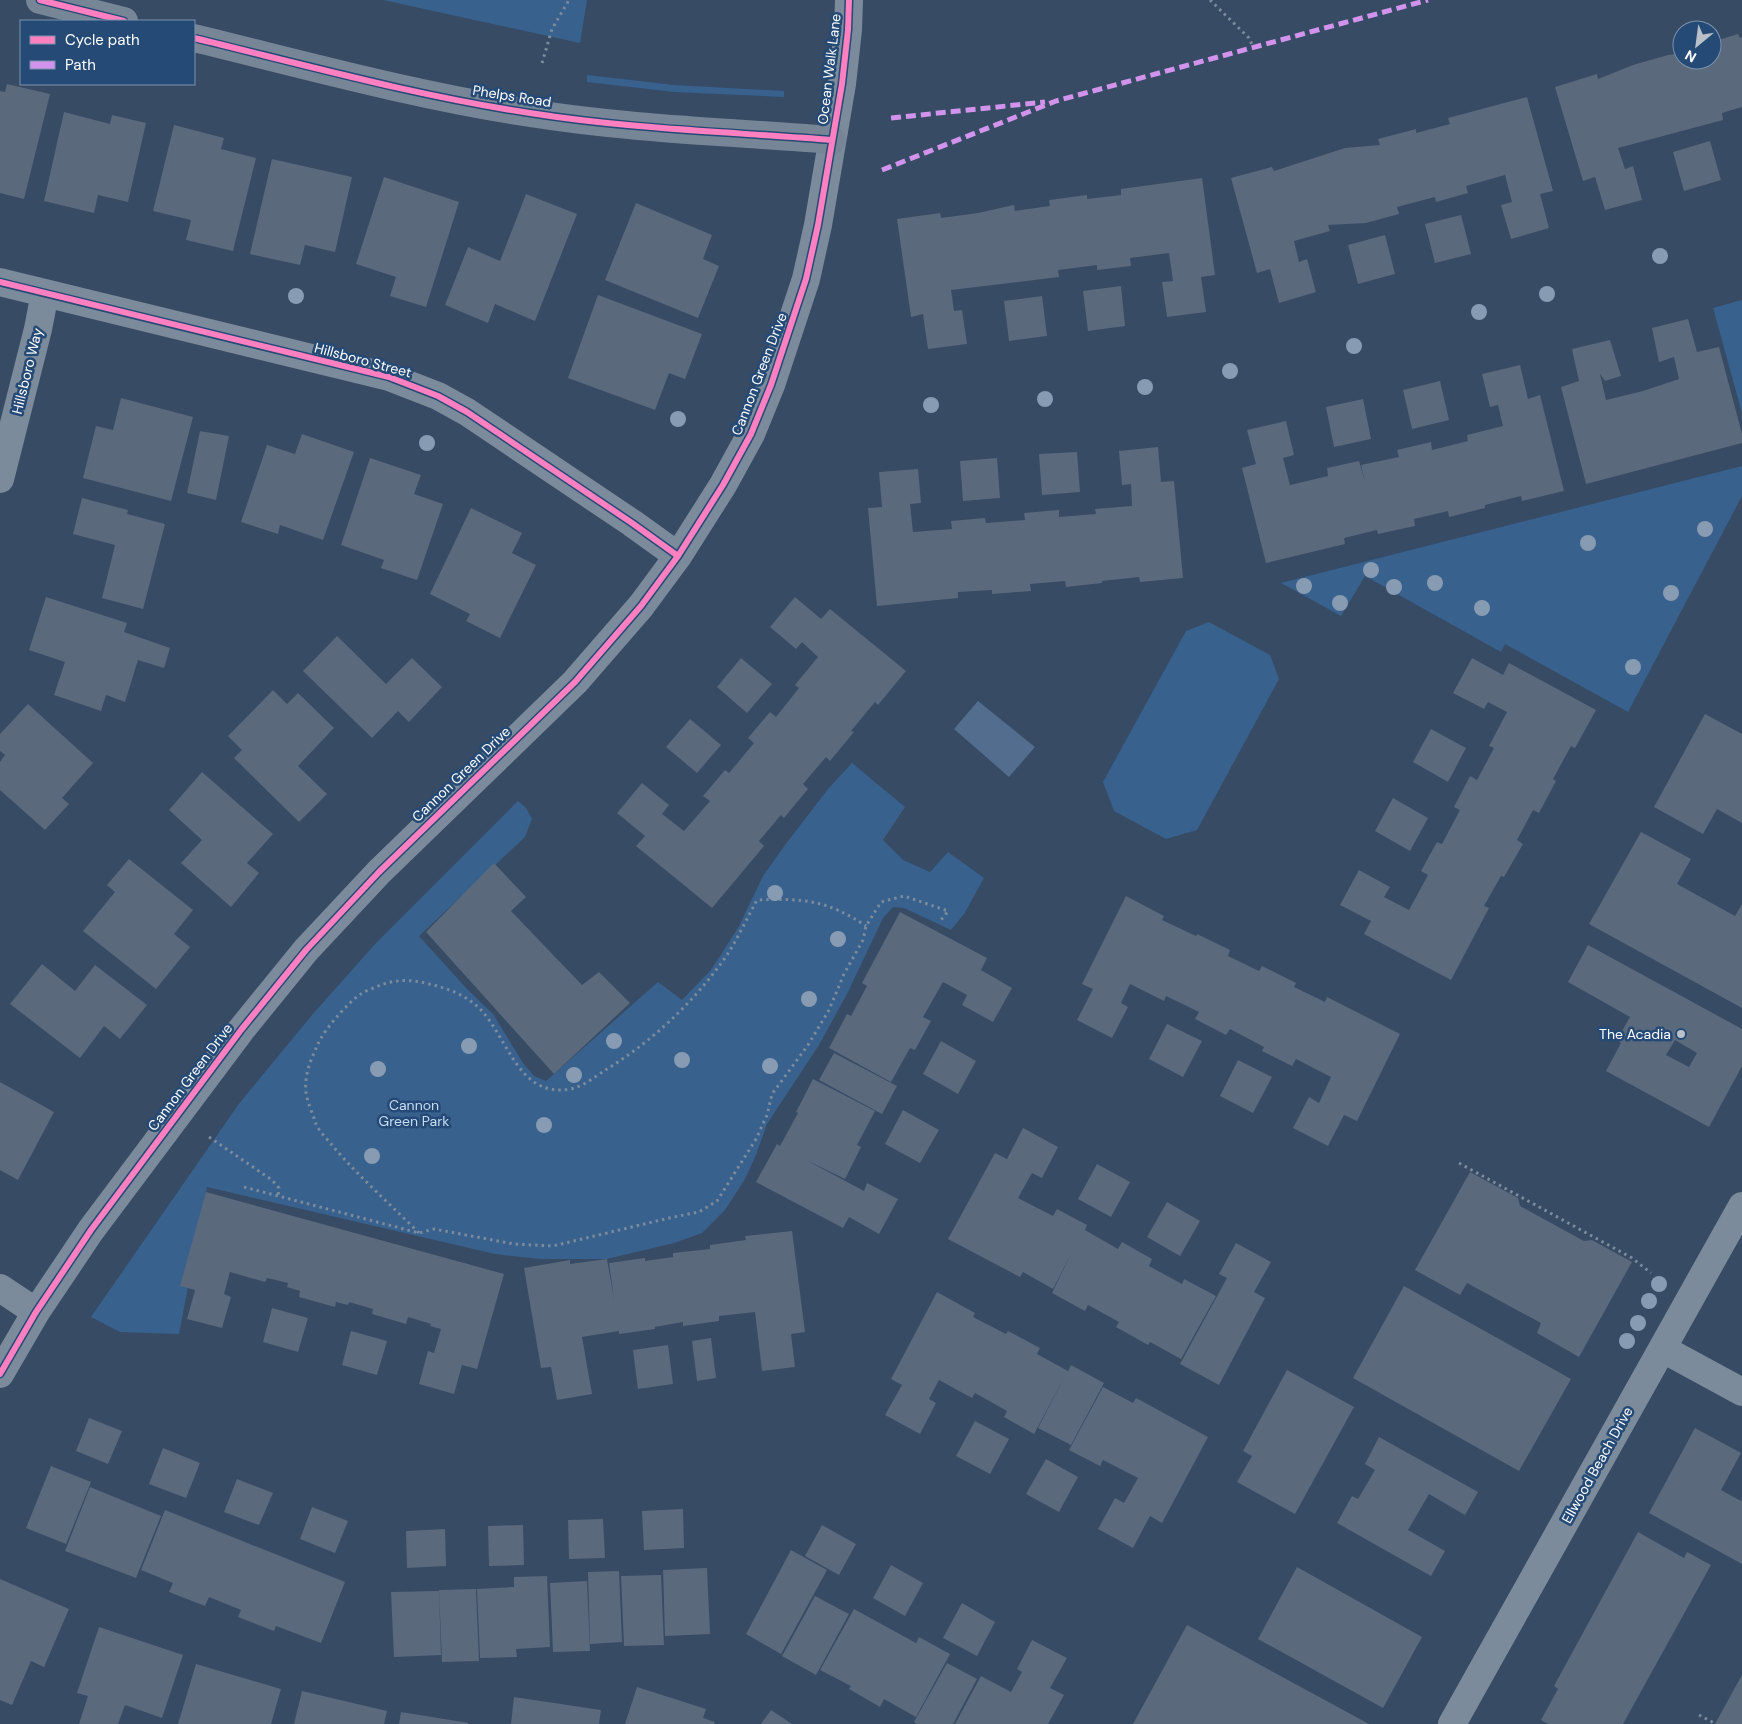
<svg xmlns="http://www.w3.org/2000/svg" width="1742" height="1724" font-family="'DM Sans',sans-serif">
<rect width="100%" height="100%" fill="#374b64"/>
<path fill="#38618e" d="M383,0H587L580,43Z
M587,75L674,85L784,91V97L674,92L587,82Z
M1742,300V413L1713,308Z
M1742,466V496L1628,712L1505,644L1501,652L1365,576L1341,616L1281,583Z
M1209,622L1270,655L1279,679L1197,830L1166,839L1114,811L1103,782L1186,631Z
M852,763L905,807L883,840L903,860L930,872L948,852L984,878L964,914L951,930L904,908L893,907L883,918L848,992L819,1045L767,1124L756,1155L745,1179L725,1210L702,1233L674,1243L607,1259H540L495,1254L207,1187L179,1334L120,1332L91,1317L238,1105L312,1015L376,943L518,801L526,808L532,819L525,837L419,936L467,989L493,1014L523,1063L534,1076L546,1081L658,982L682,1000L711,970L738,928L763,876L785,845L828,789Z"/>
<path fill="#526d8d" d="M978,701L1035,747L1009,777L954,729Z"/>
<path fill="#5a697c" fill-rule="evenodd" d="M1738,34L1740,38L1742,37V107L1722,113L1723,120L1618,148L1625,169L1633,166L1642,200L1605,210L1595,177L1583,181L1555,87L1597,74L1598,79L1633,65L1668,55L1682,53V60H1712V42Z
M7,84L50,94L24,199L0,193V91L5,92Z
M1527,97L1553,191L1540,194L1549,228L1511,239L1501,205L1512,202L1505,175L1466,186L1468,193L1436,202L1435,197L1397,207L1399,214L1366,223L1328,225L1330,231L1294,241L1299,262L1307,259L1316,292L1279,303L1270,269L1257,273L1231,178L1272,167L1274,171L1345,148L1380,145L1378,139L1416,129V133L1450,124L1448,118Z
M64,112L110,124L112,115L146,123L128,202L98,195L94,213L44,201Z
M174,125L224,138L221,149L256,158L233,251L186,240L191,220L153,211Z
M1710,141L1721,180L1684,191L1673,152Z
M272,159L352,177L335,252L305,245L300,265L250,254Z
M384,177L459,202L426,307L390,296L396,277L356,264Z
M1202,178L1215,275L1201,277L1206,312L1167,317L1162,282L1173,281L1169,253L1130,258L1131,266L1097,270V265L1058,270L1059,277L951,290L954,311L962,310L967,344L928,349L923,314L911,317L897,219L940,213L941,218L978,213L1014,205L1015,211L1050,206L1049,200L1087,195V199L1121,195V189Z
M526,194L577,214L535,321L495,304L488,323L445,305L468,247L500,261Z
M636,203L712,235L703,259L719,266L698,318L605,280Z
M1461,215L1471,254L1435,263L1425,224Z
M1385,235L1395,274L1358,284L1348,245Z
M1121,286L1125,326L1088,331L1083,291Z
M598,295L702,334L685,379L669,373L655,410L568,378Z
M1042,296L1047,336L1009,341L1004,301Z
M1688,319L1697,352L1719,347L1742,434V443L1586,484L1561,387L1579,381L1572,349L1610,340L1621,376L1605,381L1600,374L1606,400L1643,391L1679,379L1674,357L1659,362L1652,328Z
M1520,365L1528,399L1540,395L1564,491L1522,501L1521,496L1485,505V508L1449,517L1448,511L1414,519L1415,526L1378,534L1377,530L1344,538L1345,544L1266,563L1242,468L1256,464L1247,430L1286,421L1294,455L1283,458L1290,485L1328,476L1327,468L1359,461L1365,482L1361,465L1399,457L1397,450L1431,442L1432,450L1468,441L1467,435L1503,426L1498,405L1490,407L1482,374Z
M1440,381L1449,420L1412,429L1403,390Z
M121,398L193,417L171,501L83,478L96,426L113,430Z
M1363,399L1371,439L1334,447L1326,407Z
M200,431L229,436L216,500L187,493Z
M302,434L354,452L323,540L280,525L278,534L241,522L267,445L295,454Z
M1158,447L1161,482L1174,481L1183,578L1140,582L1139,577L1102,581V583L1066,587L1065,581L1030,584L1031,591L992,594V590L958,592V598L877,606L868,508L882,507L879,472L918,469L921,503L910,504L913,532L952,529L951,521L985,518L986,523L1025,520L1024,513L1059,510V517L1096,514L1095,509L1132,506L1131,484L1122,485L1119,451Z
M1077,452L1080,492L1042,495L1039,454Z
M370,458L421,475L414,494L443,504L417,580L381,568L384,560L341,545Z
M997,458L1000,498L963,501L960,461Z
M82,498L128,510L127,514L165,524L143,609L102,598L115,545L73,534Z
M471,508L522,533L512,553L536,565L500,638L466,621L470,614L430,594Z
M46,597L127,623L124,632L170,648L164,668L138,660L125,702L106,695L101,711L54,695L65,662L29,650Z
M795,597L821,619L830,609L906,671L878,705L875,702L851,731L854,732L830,761L826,757L803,784L808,789L784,818L781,815L759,841L764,846L712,908L636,846L645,836L617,813L642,783L669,805L662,814L684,831L710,801L703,796L725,770L729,773L754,743L748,738L770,712L776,717L799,688L795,685L818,657L802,642L796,649L770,627Z
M337,636L386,684L412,658L442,687L409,722L398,711L372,738L303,671Z
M741,658L772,684L747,713L717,687Z
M1472,658L1503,675L1509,663L1596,710L1575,748L1571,746L1553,779L1556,781L1539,813L1533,810L1517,840L1523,844L1504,877L1501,876L1484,906L1489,908L1451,980L1364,934L1371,921L1340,905L1359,870L1390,887L1384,897L1409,910L1428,875L1421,871L1437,842L1442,844L1460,810L1454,807L1470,776L1477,780L1494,748L1489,746L1507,712L1488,702L1484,709L1453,693Z
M273,690L287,704L298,693L334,728L298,766L327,794L299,822L234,758L242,750L228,736Z
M28,704L93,763L62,798L69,804L45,830L0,790V762L5,755L0,751V734Z
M1705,714L1742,734V823L1717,809L1703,834L1654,807Z
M690,719L721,745L697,773L666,747Z
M1431,729L1466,748L1448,782L1413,762Z
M202,772L273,834L247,863L259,873L231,907L181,863L202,840L169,810Z
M1393,798L1428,818L1410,851L1375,831Z
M1641,832L1691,859L1677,884L1735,916L1742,904V1008L1589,924Z
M129,859L193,910L174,934L190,947L156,989L83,931L115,892L107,885Z
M494,863L526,897L511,911L536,937L582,985L599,972L630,1003L554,1074L426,932Z
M1126,896L1164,916L1162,920L1196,936L1197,934L1230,950L1228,956L1259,971L1262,966L1296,983L1294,987L1325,1002L1327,997L1400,1034L1357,1121L1344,1115L1328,1146L1293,1128L1309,1097L1319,1103L1331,1077L1296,1059L1292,1066L1262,1051L1264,1047L1230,1029L1226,1035L1195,1019L1199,1012L1166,996L1164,1001L1130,984L1121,1003L1128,1007L1112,1038L1077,1020L1093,989L1082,984Z
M900,912L987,958L981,970L1012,988L993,1022L962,1005L967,995L943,982L923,1017L931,1021L915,1050L910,1048L891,1082L829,1048L847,1014L851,1016L867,986L862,983Z
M1588,945L1742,1029V1066L1709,1127L1606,1071L1621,1043L1617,1040L1630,1017L1568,982ZM1675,1040L1697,1053L1689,1067L1666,1055Z
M42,964L75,991L95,965L147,1005L120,1039L104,1026L80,1058L10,1004Z
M1167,1024L1202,1041L1183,1077L1149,1059Z
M941,1041L976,1061L958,1094L923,1074Z
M834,1053L897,1086L882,1114L819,1080Z
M1238,1060L1272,1077L1253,1113L1220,1096Z
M813,1079L875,1111L857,1145L861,1147L845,1179L806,1160L864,1191L867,1183L898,1199L879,1234L849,1217L843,1228L756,1182L777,1144L780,1146L798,1113L796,1112Z
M0,1082L54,1112L18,1180L0,1170Z
M903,1110L939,1130L920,1163L885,1144Z
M1023,1128L1058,1147L1042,1178L1032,1173L1018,1198L1053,1216L1057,1209L1087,1225L1085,1230L1118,1249L1122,1242L1152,1259L1149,1266L1182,1284L1184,1279L1216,1296L1181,1359L1150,1342L1148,1345L1116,1327L1119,1322L1088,1305L1085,1311L1052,1293L1071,1254L1053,1289L1023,1272L1020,1277L948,1239L995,1153L1007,1159Z
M1097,1164L1130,1182L1111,1217L1078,1199Z
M1470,1172L1518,1198L1520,1206L1584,1241L1592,1240L1632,1262L1579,1357L1537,1333L1541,1323L1467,1283L1460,1295L1415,1270Z
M206,1192L504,1274L477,1369L462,1365L454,1394L419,1384L428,1351L434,1353L441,1329L430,1326L431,1324L408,1317L406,1324L372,1314L373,1309L349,1302L348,1305L336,1302L335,1307L299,1297L300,1291L287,1287L288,1283L267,1278L265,1282L230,1272L224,1294L231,1297L222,1328L187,1319L195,1290L180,1286Z
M1167,1202L1200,1221L1180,1256L1147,1237Z
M792,1231L805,1332L791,1334L795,1367L762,1371L755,1312L719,1316V1321L683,1326V1322L655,1327V1329L619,1334V1331L582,1337L592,1394L557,1400L551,1367L541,1368L524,1268L570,1260V1264L607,1259L614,1299L609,1263L645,1258V1261L673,1257V1253L710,1249V1245L746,1240L745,1236Z
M1236,1243L1271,1262L1254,1292L1265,1298L1219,1385L1180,1364L1227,1278L1219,1274Z
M1404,1286L1571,1379L1519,1471L1353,1378Z
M937,1292L975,1313L973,1317L1006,1334L1008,1331L1040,1348L1037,1354L1068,1371L1071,1365L1104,1383L1071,1445L1038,1428L1065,1376L1034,1434L1004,1417L1007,1411L975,1393L972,1398L939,1380L929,1399L936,1403L920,1434L885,1415L902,1385L891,1379Z
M272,1308L308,1318L298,1352L263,1342Z
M351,1331L387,1341L377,1375L342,1365Z
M711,1338L716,1378L697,1381L692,1341Z
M668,1345L673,1384L638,1389L633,1350Z
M1287,1370L1354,1407L1295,1514L1237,1482L1252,1456L1243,1451Z
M1103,1387L1133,1403L1136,1398L1208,1437L1162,1523L1150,1516L1133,1548L1098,1529L1115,1498L1124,1503L1138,1478L1103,1460L1100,1466L1069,1450Z
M89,1418L122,1431L108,1464L76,1451Z
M975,1421L1009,1439L990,1474L956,1456Z
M1695,1428L1741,1453L1721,1490L1741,1501L1742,1499V1564L1649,1513Z
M1379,1437L1478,1492L1465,1515L1429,1494L1408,1530L1445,1551L1431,1576L1337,1523L1352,1496L1358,1499L1375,1470L1365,1464Z
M163,1448L200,1463L186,1498L149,1484Z
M1046,1459L1078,1477L1059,1512L1026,1494Z
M51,1466L91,1482L66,1544L26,1528Z
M237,1479L273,1493L259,1525L224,1512Z
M90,1487L161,1516L136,1578L65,1551Z
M312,1507L348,1521L335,1553L300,1539Z
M683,1509L684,1548L644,1550L642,1511Z
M165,1510L345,1582L321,1643L276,1626L274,1631L238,1617L241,1610L209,1597L205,1606L169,1592L173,1583L141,1570Z
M603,1519L605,1558L569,1559L568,1520Z
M523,1525L524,1565L489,1566L488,1526Z
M822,1525L856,1544L839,1575L805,1556Z
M445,1529L446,1566L407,1568L406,1531Z
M1638,1532L1684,1558L1687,1552L1711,1565L1623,1724H1548L1541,1720L1558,1689L1554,1686Z
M791,1550L827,1570L781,1654L746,1634Z
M891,1565L923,1583L905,1616L873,1598Z
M1297,1567L1422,1637L1383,1708L1258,1639Z
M707,1568L710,1634L665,1636L663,1570Z
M619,1571L622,1642L590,1644L588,1572Z
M661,1575L664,1645L624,1646L621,1576Z
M547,1576L550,1647L516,1649L517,1657L480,1658L477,1589L514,1587V1577Z
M0,1579L69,1609L44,1667L31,1661L12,1705L0,1700Z
M587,1581L590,1651L553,1652L550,1583Z
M476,1589L479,1661L442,1662L439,1590Z
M439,1591L441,1655L394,1657L391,1592Z
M815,1596L849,1614L816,1675L782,1656Z
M962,1603L995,1622L977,1656L943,1638Z
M854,1609L916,1643L919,1637L950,1654L916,1717L884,1699L880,1707L849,1689L851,1686L820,1670Z
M1187,1625L1369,1724H1133Z
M99,1627L183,1655L162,1718L125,1705L118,1724H79L88,1696L77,1693Z
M1032,1640L1067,1658L1050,1688L1064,1695L1048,1724H955L981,1676L1011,1692L1022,1672L1017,1669Z
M947,1663L977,1679L953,1724H917L914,1722Z
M196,1664L281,1689L271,1724H178Z
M1742,1675V1724H1715Z
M637,1687L706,1709L703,1718L715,1722L714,1724H625Z
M302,1691L387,1711L384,1724H294Z
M514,1697L601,1710L599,1724H511Z
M771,1710L792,1724H761Z
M401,1712L469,1723L468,1724H399Z"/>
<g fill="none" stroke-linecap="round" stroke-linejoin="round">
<path stroke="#7b8b9b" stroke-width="3" stroke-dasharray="2.5 4" stroke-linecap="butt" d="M1210,0L1249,38L1253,47
M542,63L552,29L569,0
M209,1137L272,1180L279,1188L278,1196
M1459,1163L1632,1258L1651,1273
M244,1187L419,1233L434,1229L514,1244L553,1246L669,1218L699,1212L717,1201L756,1139L767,1115L772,1094L808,1045L829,1010L844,974L863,940L866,926L881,902L904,896L948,911L941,920
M419,1233C389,1203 358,1176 331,1144C326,1138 319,1131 316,1124C313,1114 307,1102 306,1092C304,1075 311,1059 318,1044C324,1030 348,1002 361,994C365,991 371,989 376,987C394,979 410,979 429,984C447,988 466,995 480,1009C509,1039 518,1098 570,1089C583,1087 596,1076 607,1069C654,1040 695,1001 727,955C738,938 747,918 757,900C803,898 827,900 866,926
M1699,1715L1716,1724"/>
<path stroke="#7b8b9b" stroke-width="28" d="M0,282L389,377L438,396L467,412L632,523L678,556
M0,479L38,329L45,293
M0,1288L36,1312
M1663,1349L1742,1392
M0,1374L36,1312L91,1230L241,1030L306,950L379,872L575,682L641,606L678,556L723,485L751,434L771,385L806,279L818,225L842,84L848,30L849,0
M1452,1724L1742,1206"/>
<path stroke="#778697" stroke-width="28" d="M40,0L124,21
M194,38C305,65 417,96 530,113C630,129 731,132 832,140"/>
<path stroke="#d193ec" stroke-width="5" stroke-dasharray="10 5" stroke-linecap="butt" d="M891,118L1045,102
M882,170L1056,101L1428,0"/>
<defs>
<path id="cycleway" d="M40,0L124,21
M194,38C305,65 417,96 530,113C630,129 731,132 832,140
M0,282L389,377L438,396L467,412L632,523L678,556
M0,1374L36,1312L91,1230L241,1030L306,950L379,872L575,682L641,606L678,556L723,485L751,434L771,385L806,279L818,225L842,84L848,30L849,0"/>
</defs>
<use href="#cycleway" stroke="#254a76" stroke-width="9"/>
<use href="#cycleway" stroke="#ff80c0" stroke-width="6"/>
</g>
<g fill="#879bb2">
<circle cx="1660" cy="256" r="8"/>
<circle cx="1547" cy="294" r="8"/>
<circle cx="296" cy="296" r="8"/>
<circle cx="1479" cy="312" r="8"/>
<circle cx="1354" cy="346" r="8"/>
<circle cx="1230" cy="371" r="8"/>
<circle cx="1145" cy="387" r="8"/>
<circle cx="1045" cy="399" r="8"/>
<circle cx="931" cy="405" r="8"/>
<circle cx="678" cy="419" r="8"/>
<circle cx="427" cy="443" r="8"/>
<circle cx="1705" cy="529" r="8"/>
<circle cx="1588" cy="543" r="8"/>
<circle cx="1371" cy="570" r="8"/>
<circle cx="1435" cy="583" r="8"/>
<circle cx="1304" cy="586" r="8"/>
<circle cx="1394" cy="587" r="8"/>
<circle cx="1671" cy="593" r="8"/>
<circle cx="1340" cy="603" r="8"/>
<circle cx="1482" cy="608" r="8"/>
<circle cx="1633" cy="667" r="8"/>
<circle cx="775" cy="893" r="8"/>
<circle cx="838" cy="939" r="8"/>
<circle cx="809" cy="999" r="8"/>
<circle cx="614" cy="1041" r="8"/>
<circle cx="469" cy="1046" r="8"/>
<circle cx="682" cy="1060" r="8"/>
<circle cx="770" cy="1066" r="8"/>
<circle cx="378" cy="1069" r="8"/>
<circle cx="574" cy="1075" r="8"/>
<circle cx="544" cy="1125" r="8"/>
<circle cx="372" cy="1156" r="8"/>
<circle cx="1659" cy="1284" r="8"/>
<circle cx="1649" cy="1301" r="8"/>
<circle cx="1638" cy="1323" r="8"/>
<circle cx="1627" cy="1341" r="8"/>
</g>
<circle fill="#b9c0c9" stroke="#254a76" stroke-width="2" cx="1681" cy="1034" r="5"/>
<g text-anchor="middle" stroke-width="5" stroke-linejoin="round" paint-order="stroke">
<g font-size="14" fill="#fff" stroke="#254a76">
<text transform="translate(829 69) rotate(-83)" y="5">Ocean Walk Lane</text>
<text transform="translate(512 96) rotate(9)" y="5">Phelps Road</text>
<text transform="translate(363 360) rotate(15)" y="5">Hillsboro Street</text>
<text transform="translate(27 371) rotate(-76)" y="5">Hillsboro Way</text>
<text transform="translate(759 374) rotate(-69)" y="5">Cannon Green Drive</text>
<text transform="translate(461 774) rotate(-44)" y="5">Cannon Green Drive</text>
<text transform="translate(190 1077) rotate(-53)" y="5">Cannon Green Drive</text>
<text transform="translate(1597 1465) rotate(-61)" y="5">Ellwood Beach Drive</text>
</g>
<g font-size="14" fill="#fff" stroke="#254a76" text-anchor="end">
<text x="1671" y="1039">The Acadia</text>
</g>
<g font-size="14" fill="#c8dcf2" stroke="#254a76">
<text x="414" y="1110">Cannon<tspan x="414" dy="16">Green Park</tspan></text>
</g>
</g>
<rect x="20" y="20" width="175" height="65" fill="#254a76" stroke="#7c92ad"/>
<rect x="30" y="36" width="25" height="8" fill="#ff80c0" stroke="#7c92ad"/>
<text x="65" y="45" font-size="15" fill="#ffffff">Cycle path</text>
<rect x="30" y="61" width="25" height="8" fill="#d193ec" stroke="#7c92ad"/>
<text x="65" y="70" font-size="15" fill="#ffffff">Path</text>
<g transform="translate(1697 45) rotate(209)"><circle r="24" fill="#254a76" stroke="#7c92ad"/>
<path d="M0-4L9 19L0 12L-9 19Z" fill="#b9c0c9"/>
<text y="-8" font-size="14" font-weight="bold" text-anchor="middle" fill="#ffffff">N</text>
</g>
</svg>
